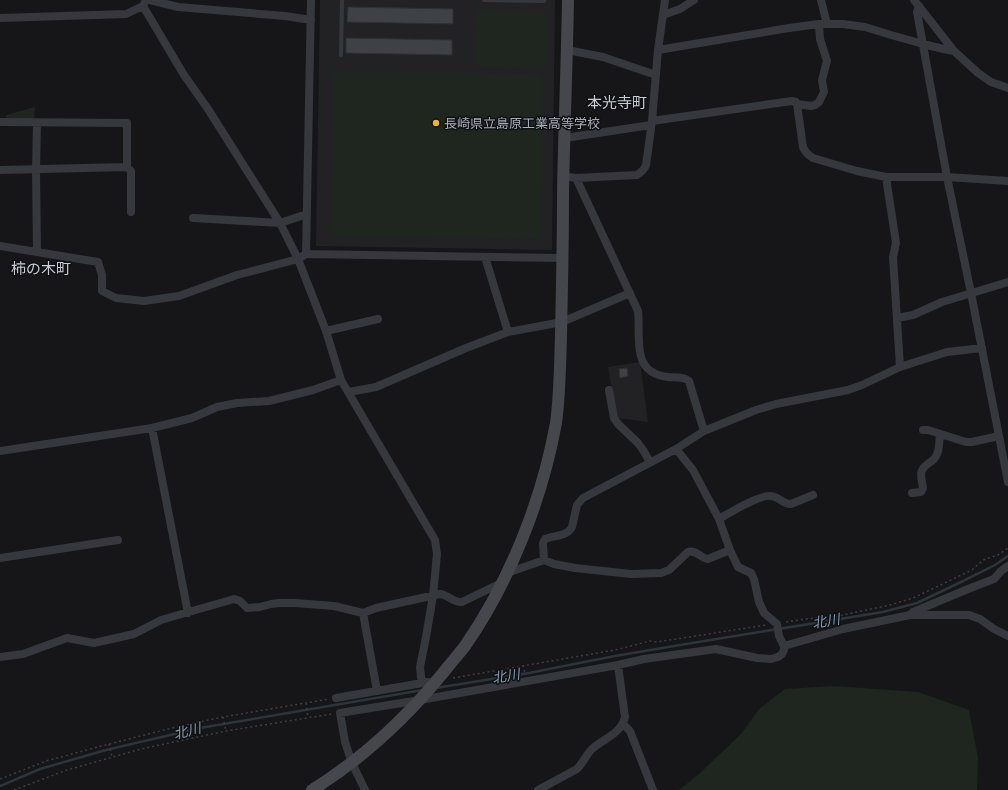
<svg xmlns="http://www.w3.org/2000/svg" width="1008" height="790" font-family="Ubuntu,'Noto Sans JP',sans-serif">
<rect width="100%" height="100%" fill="#161618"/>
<path fill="#222225" d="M320,0H555L552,250L316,246Z
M640,362L648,422L617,418L608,367Z"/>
<path fill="#1e261f" d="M475,10L545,11V67L474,66Z
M334,70L543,74L540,239L331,235Z
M35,107L34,120H6V115Z
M834,686L918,692L969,710L978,758L977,790H679L699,774L741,734L759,709L785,689Z"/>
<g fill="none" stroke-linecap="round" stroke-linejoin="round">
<path stroke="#2c353c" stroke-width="2.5" d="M436,688L529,673L615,656L692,643L883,612L917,603L961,582L995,565L1008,556
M0,786L40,769L106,750L200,728L423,690"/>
</g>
<path fill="#404145" stroke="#303034" d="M348,7L453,9V24L347,22Z
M346,38L452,40V55L346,53Z
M627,368L628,376L620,378L619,369Z"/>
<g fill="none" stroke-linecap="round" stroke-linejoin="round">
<path stroke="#3d3f44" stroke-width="1.5" stroke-dasharray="2 3" stroke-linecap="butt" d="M786,622L806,619L838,616L890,605L913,598L972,570L983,560L998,555L1008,548
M523,665L525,673
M453,678L615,650L650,641L657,642L766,625
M306,703L308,717
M223,717L226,731
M109,744L112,757
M0,779L46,761L109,744L176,727L223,717L329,699
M14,790L67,770L141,749L226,731L332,714"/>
<path stroke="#37383d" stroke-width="4" d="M484,0L544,1V0
M341,55L342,0"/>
<path stroke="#37383d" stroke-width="8" d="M150,0L178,7L285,16L311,20
M821,0L827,24
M914,0L954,51L978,73L991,82L1008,88
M143,6L184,75L208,109L280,223L298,259L326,331L341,380L435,540L437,554L433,596L426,637L420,667L421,677L423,683
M919,6L917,12L947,177L971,293L1008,482
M663,15L680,9L694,0
M0,18L126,14L143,6L145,2
M567,50L603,57L656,75
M658,50L789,28L819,24H843L865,27L891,35L923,44L948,50L954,51
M797,104L811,106L815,105L819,102L824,92L822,80L827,61L820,39L819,24
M652,121L792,101L796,102L797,104L803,147C805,152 808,155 813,158L857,171L886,177H947L1008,181
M0,122L127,123V167
M565,138L651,125
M0,170L127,167L131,171V212
M563,176L576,178L637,175C642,172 644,170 646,165L652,121L658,50L665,0
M886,177L896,243L893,257L900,367
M576,178L638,311C641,337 630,373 668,377C675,378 683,376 689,381L704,431
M193,218L280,223L307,214
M0,246L98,262L102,275V291L116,298L144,301L179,296L237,275L298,259L306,254L563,258
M37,251L36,170L37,123
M306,254L311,0
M485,257L508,332
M897,318L913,315L942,302L1008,282
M326,331L378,319
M609,390L614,418L618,424L638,443L643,450L650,462
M349,392L376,387L466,348L508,332L562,322L630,293
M152,428L188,613
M923,430H928L966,442H972L999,436
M0,451L152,428L192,418L217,407L237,403L269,401L313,390L341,380
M912,493L921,492L923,488C921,475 918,471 929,463C932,461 935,459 936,456C940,450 939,441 940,434
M719,519C729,513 761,494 771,496C779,497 783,504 791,504L813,495
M0,558L118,540
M544,560L543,543L545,539C554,535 567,537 572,527L577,505L583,498L676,449L704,431L756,410L776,404L848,390L862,385L900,367L947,352L982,348
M507,573L544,560L554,564L575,568L631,574L661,573L669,570L688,552C696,549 700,558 708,559L730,550
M363,613L377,691
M911,614L913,612L973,587L994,579L1001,571L1008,566
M784,646L843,629L910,615H969L980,619L994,629L1008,636
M0,657L23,654L67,638L94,643L134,634L161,620L234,599L240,601L247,608L260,607L271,604L279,603H295L334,606L363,613L376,608L440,594C449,595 453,603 462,602L503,582
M336,698L428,682
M623,724L630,731L653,790
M365,790L352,763L345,742L340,713L420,700L618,665L644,659L716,649L757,658L771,659L778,657L782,654L784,650V646L779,636L777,624L764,613L759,602L754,579L751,573L738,567L730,550L719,519L693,470L676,449
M538,790L577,769C583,763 586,755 592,749C603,739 622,733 625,717L618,665"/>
<path stroke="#45474d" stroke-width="12" d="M312,790C362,759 406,718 443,673C450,664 458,655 465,646C510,581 542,500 556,423C560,394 560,364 561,335C562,288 563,241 563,194C564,129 567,65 568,0"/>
</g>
<circle fill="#f2b134" stroke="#111113" stroke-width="1.5" cx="436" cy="123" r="4"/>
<g text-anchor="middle" stroke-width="3" stroke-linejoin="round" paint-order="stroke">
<g font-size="13" fill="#a8adb8" stroke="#111113" text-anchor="start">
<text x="444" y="128">長崎県立島原工業高等学校</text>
</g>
<g font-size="14" font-style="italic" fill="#7f9bb3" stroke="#111113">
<text transform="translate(826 621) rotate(-10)" y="5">北川</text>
<text transform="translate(506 676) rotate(-10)" y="5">北川</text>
<text transform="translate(187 731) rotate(-14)" y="5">北川</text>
</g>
<g font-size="15" fill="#c9ccd4" stroke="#111113">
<text x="617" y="108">本光寺町</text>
<text x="41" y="274">柿の木町</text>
</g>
</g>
</svg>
